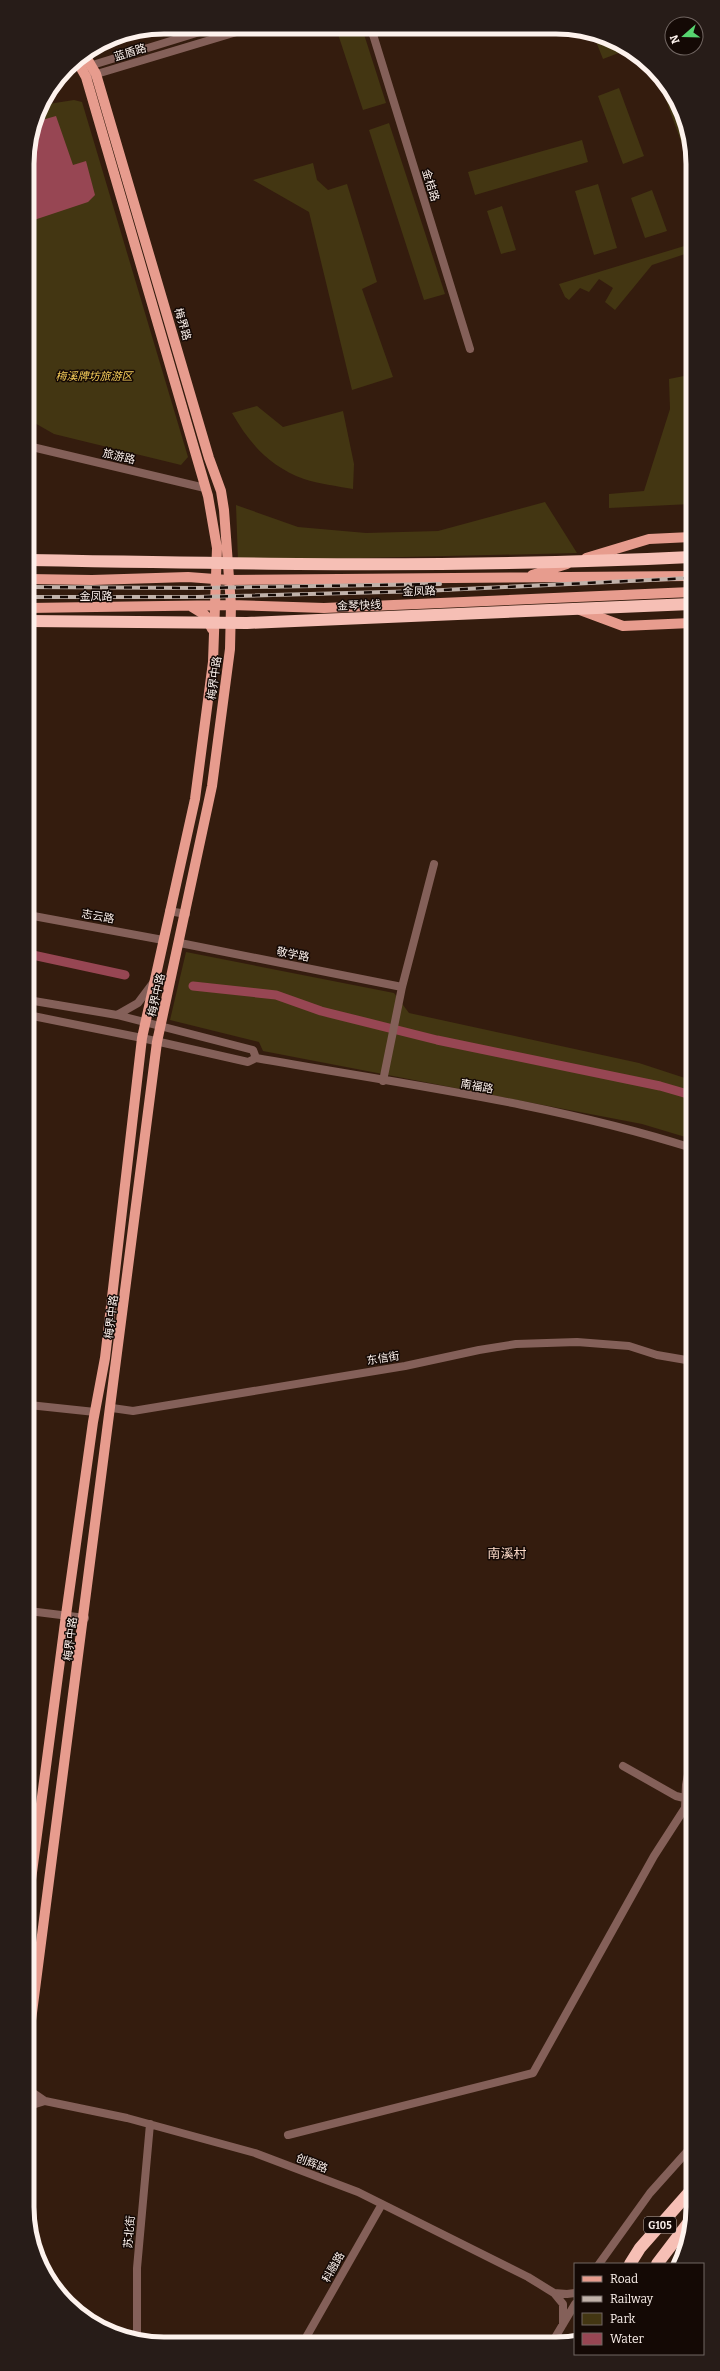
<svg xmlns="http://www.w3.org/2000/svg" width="720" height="2371" font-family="Bitter,'Noto Sans SC',serif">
<rect width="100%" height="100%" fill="#341c0e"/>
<path fill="#433612" d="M336,28H362L386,103L363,110Z
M593,34L629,49L603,59Z
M667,87C686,114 690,134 690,166L662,89Z
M619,88L644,156L623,164L598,96Z
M74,100L82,102L188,457L181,465L54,434L33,422H28L27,156L38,112L42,105Z
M389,123L445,294L424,300L369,130Z
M582,140L588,162L475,195L468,172Z
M313,163L317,180L328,190L347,184L377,282L362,289L393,377L352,390L309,212L253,180Z
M598,184L617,248L594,255L575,191Z
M652,190L667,231L645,238L631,198Z
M502,206L516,250L501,254L487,211Z
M691,244V252L652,265L615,310L605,302L613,288L599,279L589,292L580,288L569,300L565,297L559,284Z
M691,370V504L609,508V494L644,491L670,409L669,379L689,375Z
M257,406L283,427L343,411L354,464L353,489C337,486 319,484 304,479C269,466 250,444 232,413Z
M545,502L577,553L238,561L236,505L298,527L366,533L438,531Z
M186,952L394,993L409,1013L639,1063L691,1080L692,1139L642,1124L263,1051L259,1042L170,1020Z"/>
<path fill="#974653" d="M56,116L73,165L86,161L95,195L88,202L28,222L27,156L35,122Z"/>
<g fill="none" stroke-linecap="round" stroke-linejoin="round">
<path stroke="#974653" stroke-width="9" d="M28,954L125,975
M193,986L276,995L321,1011L437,1040L660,1086L691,1095"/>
<path stroke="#846059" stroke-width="8" d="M371,28L470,349
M86,67L216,27
M90,76L250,28
M28,446L205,488
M169,911L186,914
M28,915L163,940
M180,943L402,987
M28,1000L117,1015L138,1003L153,983
M28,1015L142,1038L248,1062L256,1058L253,1050L117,1015
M256,1058C402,1084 550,1103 692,1148
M383,1081L402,987L434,864
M29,1405L95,1412
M112,1408L133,1411L405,1366L479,1350L516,1344L577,1342L629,1346L657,1355L692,1361
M29,1611L85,1618
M623,1766L676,1796L692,1800
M29,2090L45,2101L29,2106
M45,2101L127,2118L255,2153L358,2192L528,2277L554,2293
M288,2135L533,2073L654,1856L685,1808L686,1785L692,1753
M599,2264L650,2193L693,2145
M563,2324V2304L554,2293L567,2294L575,2293
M130,2339L186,2341
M137,2341V2268L150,2124
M304,2341L382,2204
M553,2341L575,2304"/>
<path stroke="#e79c8e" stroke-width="10" d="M586,558L649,539L691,537
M532,575L567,564
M28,579L92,580L188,577L228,580L691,576
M192,607L205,615L212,629
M28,608L231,605L324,608L691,592
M580,610L623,626L691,623
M29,1895L66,1615L93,1422L105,1358L142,1038L195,799L213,662L217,548L208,496L86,77L77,61
M29,2036L157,1042L212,786L230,649L231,605L224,510L221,491L209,458L96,74L85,55"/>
<path stroke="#f6bfb5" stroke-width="12" d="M630,2264L640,2248L693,2188
M657,2264L692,2218"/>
<defs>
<path id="rail" d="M28,587L199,588L440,584
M28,597H197L423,591L691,578"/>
</defs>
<use href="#rail" stroke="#c1b2aa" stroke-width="4"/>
<use href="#rail" stroke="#140905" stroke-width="2.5" stroke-dasharray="8" stroke-linecap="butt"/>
<path stroke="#f6bfb5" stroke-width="12" d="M28,560C249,564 470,568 691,557
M28,621L247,623L691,604"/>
</g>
<g text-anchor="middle" stroke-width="3" stroke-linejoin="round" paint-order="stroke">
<rect fill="#140905" stroke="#b7aca7" stroke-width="1" x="644" y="2217" width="32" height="16" rx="3"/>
<g font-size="10" font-weight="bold" fill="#fdf2ed">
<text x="660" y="2229">G105</text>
</g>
<g font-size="11" fill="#fdf2ed" stroke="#140905">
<text transform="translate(130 52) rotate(-17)" y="4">蓝盾路</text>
<text transform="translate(431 185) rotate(73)" y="4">金桔路</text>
<text transform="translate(183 324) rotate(74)" y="4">梅界路</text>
<text transform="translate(119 456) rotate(13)" y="4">旅游路</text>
<text transform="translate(419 591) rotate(-2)" y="4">金凤路</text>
<text x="96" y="600">金凤路</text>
<text transform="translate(359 605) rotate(-2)" y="4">金琴快线</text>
<text transform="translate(214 678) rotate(-82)" y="4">梅界中路</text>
<text transform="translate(98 916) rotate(10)" y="4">志云路</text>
<text transform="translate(293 954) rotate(11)" y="4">敬学路</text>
<text transform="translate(156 995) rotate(-77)" y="4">梅界中路</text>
<text transform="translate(477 1086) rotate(10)" y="4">南福路</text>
<text transform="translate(111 1317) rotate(-83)" y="4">梅界中路</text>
<text transform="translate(383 1358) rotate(-9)" y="4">东信街</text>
<text transform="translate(70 1639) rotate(-83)" y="4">梅界中路</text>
<text transform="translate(312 2163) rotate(21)" y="4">创辉路</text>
<text transform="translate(129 2232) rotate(-85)" y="4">苏北街</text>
<text transform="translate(333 2267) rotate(-61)" y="4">科融路</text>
</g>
<g font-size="11" font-style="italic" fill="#f6cd5a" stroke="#140905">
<text x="94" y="380">梅溪牌坊旅游区</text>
</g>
<g font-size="13" fill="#fddbc8" stroke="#140905">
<text x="507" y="1558">南溪村</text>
</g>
</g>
<path d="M0 0H720V2371H0ZM164 34H556A130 130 0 0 1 686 164V2207A130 130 0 0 1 556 2337H164A130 130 0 0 1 34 2207V164A130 130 0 0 1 164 34Z" fill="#271c18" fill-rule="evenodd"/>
<path fill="none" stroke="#fdf2ed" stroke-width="5" d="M164 34H556A130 130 0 0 1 686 164V2207A130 130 0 0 1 556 2337H164A130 130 0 0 1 34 2207V164A130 130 0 0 1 164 34Z"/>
<rect x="574" y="2263" width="130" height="92" fill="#140905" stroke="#716662"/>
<rect x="582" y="2276" width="20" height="6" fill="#e79c8e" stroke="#716662"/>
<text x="610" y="2283" font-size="12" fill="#fdf2ed">Road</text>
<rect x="582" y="2296" width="20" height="6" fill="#c1b2aa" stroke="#716662"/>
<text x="610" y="2303" font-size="12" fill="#fdf2ed">Railway</text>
<rect x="582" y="2313" width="20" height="12" fill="#433612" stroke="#716662"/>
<text x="610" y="2323" font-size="12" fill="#fdf2ed">Park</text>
<rect x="582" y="2333" width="20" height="12" fill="#974653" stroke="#716662"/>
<text x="610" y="2343" font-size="12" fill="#fdf2ed">Water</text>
<g transform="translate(684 36) rotate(250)"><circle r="19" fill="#140905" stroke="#716662"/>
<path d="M0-3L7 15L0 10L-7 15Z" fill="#57d570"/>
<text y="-6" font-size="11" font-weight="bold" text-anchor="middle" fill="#fdf2ed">N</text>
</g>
</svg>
